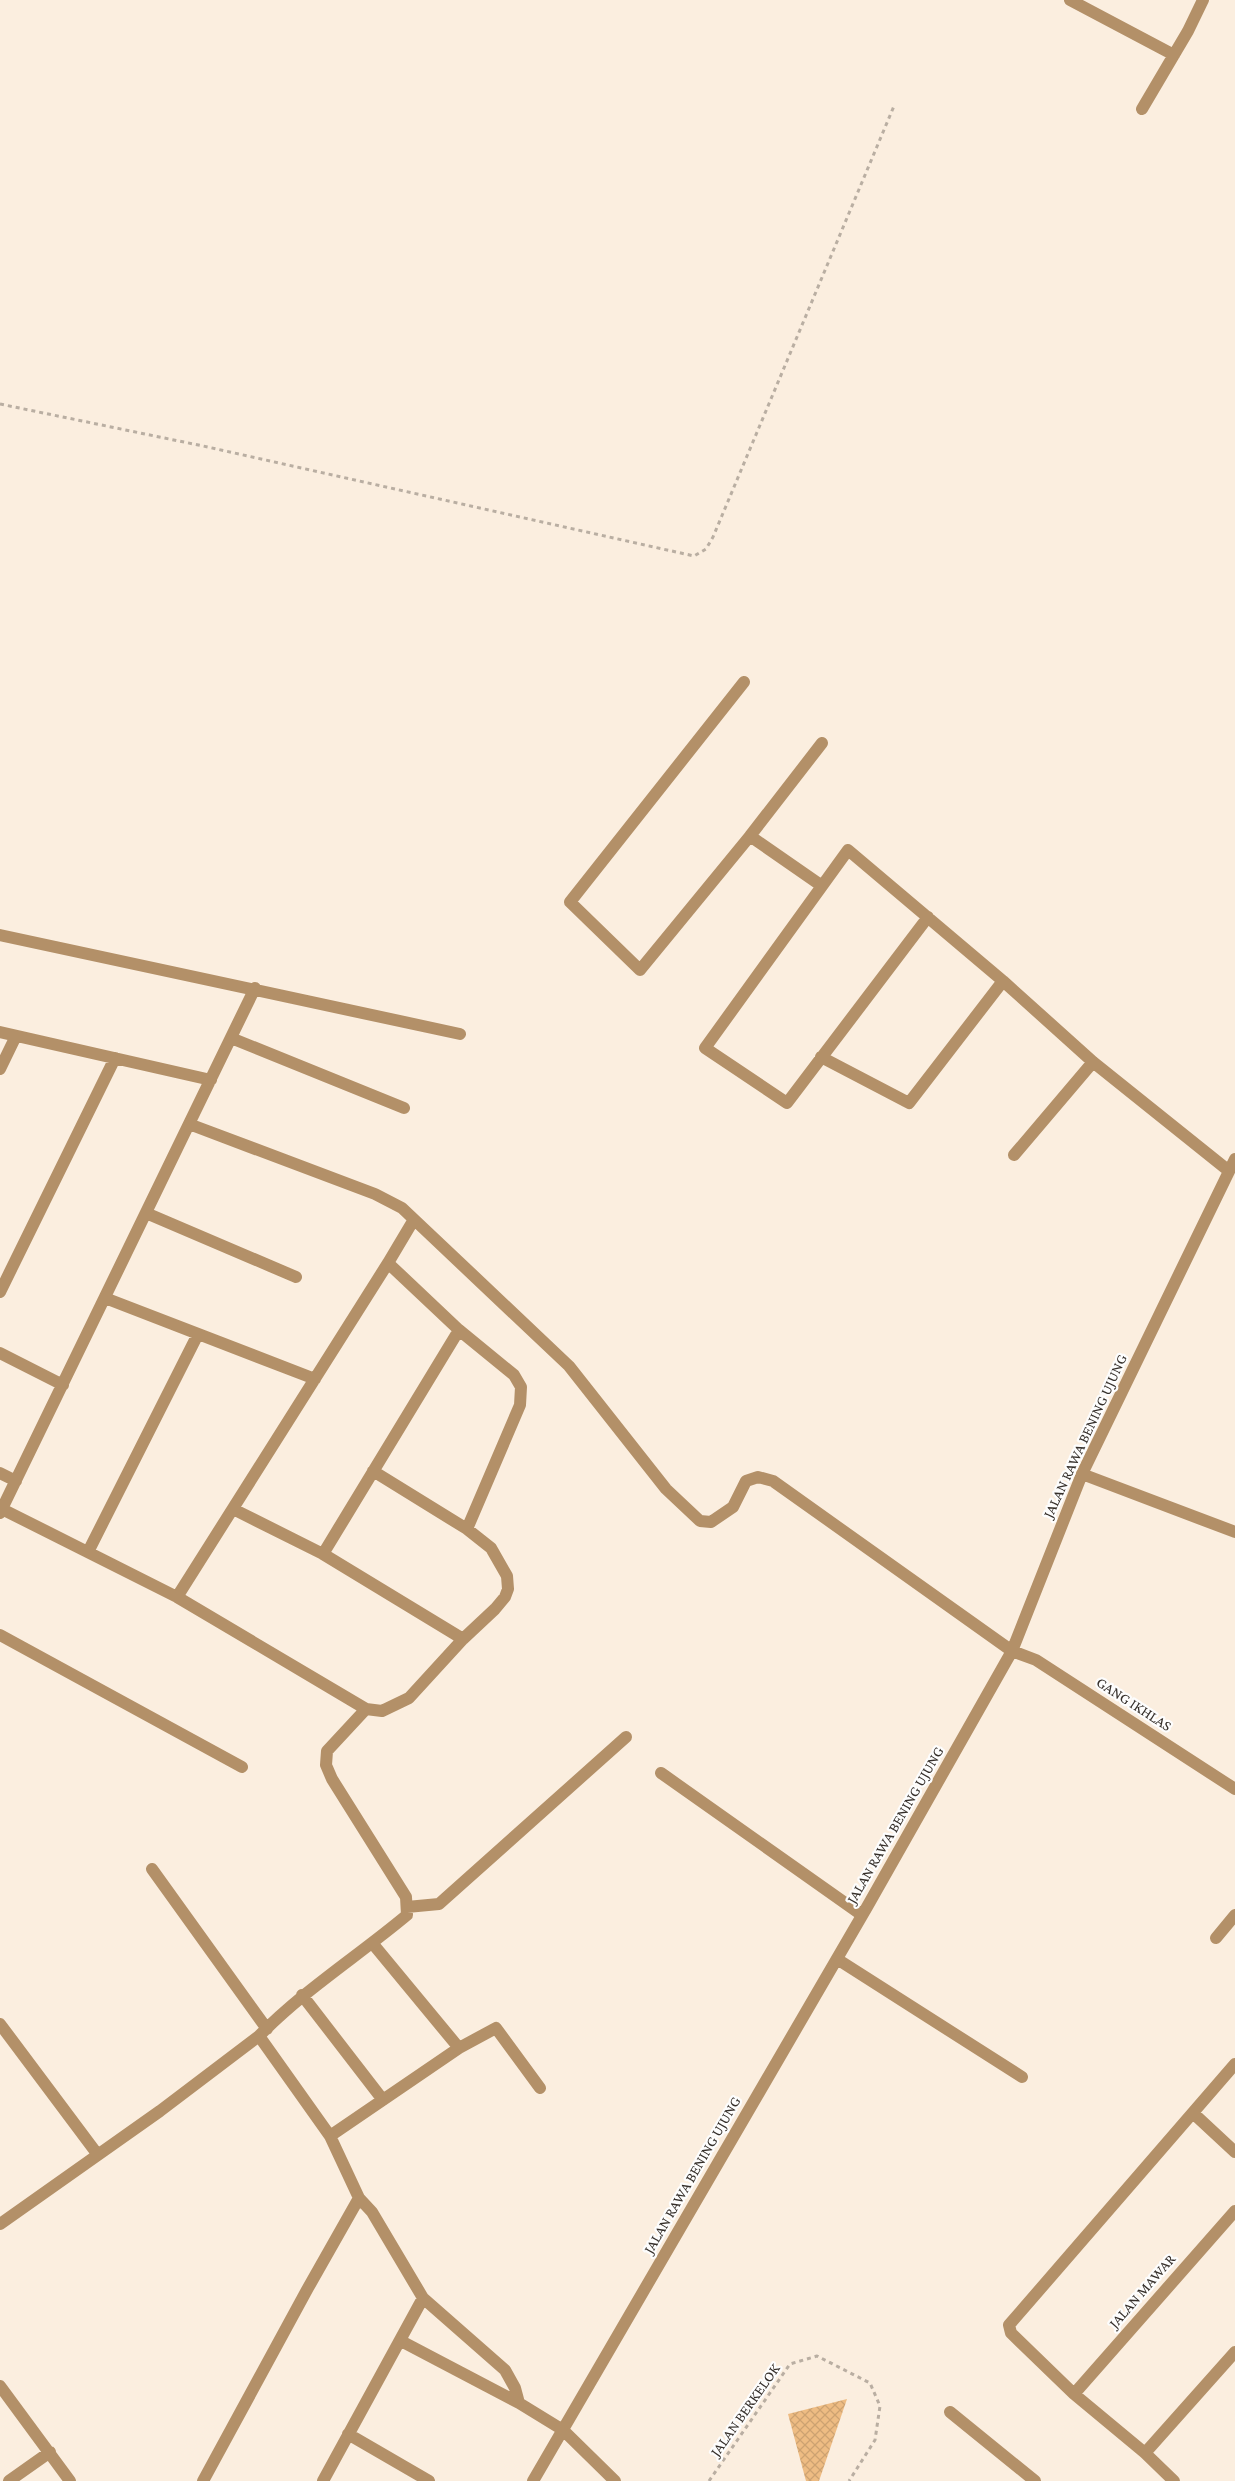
<svg xmlns="http://www.w3.org/2000/svg" width="1235" height="2481" font-family="'Crimson Pro',serif">
<defs>
<pattern id="building-cross-hatch" width="8" height="8" patternUnits="userSpaceOnUse" patternTransform="scale(1.25)"><rect width="8" height="8" fill="#eebc83"/><path d="M0 0l8 8M0 8l8-8" fill="none" stroke="#cda271"/></pattern>
</defs>
<rect width="100%" height="100%" fill="#fbeedf"/>
<path fill="url(#building-cross-hatch)" d="M847,2399L819,2481H806L788,2414Z"/>
<g fill="none" stroke-linecap="round" stroke-linejoin="round">
<path stroke="#b9aea2" stroke-width="3" stroke-dasharray="4 4" stroke-linecap="butt" d="M0,404L203,446L694,556L706,549L713,537L894,106
M709,2481L790,2364L817,2356L870,2383L880,2406L875,2440L849,2481"/>
<path stroke="#b39068" stroke-width="12" d="M1070,0L1174,55
M1142,109L1188,31L1203,0
M744,682L570,902L640,970L750,836
M822,886L750,836L822,743
M928,917L787,1103L705,1048L848,850L1003,981L1093,1062L1229,1171
M0,935L460,1034
M0,1032L211,1080
M231,1038L404,1108
M821,1057L909,1103L1003,981
M0,1069L16,1036
M189,1124L375,1194L402,1208L569,1366L666,1489L700,1521L711,1522L733,1507L746,1481L758,1477L773,1481L1012,1651L1036,1660L1235,1789
M1014,1155L1093,1062
M146,1213L296,1277
M388,1263L459,1330L514,1375L521,1387L520,1405L467,1529
M0,1292L115,1058
M105,1298L315,1379
M0,1353L63,1385
M0,1473L16,1481
M1082,1474L1235,1532
M2,1509L177,1597L366,1709L327,1751L326,1765L332,1779L406,1897L407,1915C358,1956 304,1990 259,2036L330,2136L359,2198L372,2212L423,2298L505,2370L515,2388L519,2403L563,2430L615,2481
M233,1509L323,1554L463,1639
M0,1513L255,988
M88,1552L198,1334
M323,1554L459,1330
M177,1597L388,1263L413,1221
M0,1635L242,1767
M366,1709L382,1711L409,1698L463,1639L495,1609L505,1597L508,1589L507,1576L491,1548L467,1529L373,1471
M661,1773L862,1915
M152,1869L267,2029
M407,1907L439,1904L626,1737
M1216,1938L1235,1915
M373,1944L459,2048
M837,1959L1022,2077
M302,1995L383,2100
M0,2024L98,2155
M1193,2113L1235,2152
M330,2136L459,2048L496,2028L540,2088
M0,2224L160,2111L259,2036
M401,2341L519,2403
M0,2386L70,2481
M1074,2394L1235,2211
M950,2412L1035,2481
M348,2434L429,2481
M1145,2453L1235,2352
M9,2481L50,2452
M203,2481L308,2288L359,2198
M323,2481L423,2298
M533,2481L867,1907L1012,1651L1082,1474L1235,1159
M1174,2481L1145,2453L1074,2394L1011,2333L1009,2325L1235,2064"/>
</g>
<g text-anchor="middle" stroke-width="4.5" stroke-linejoin="round" paint-order="stroke">
<g font-size="15" fill="#352f2a" stroke="#fdfdfd">
<text transform="translate(1085 1436) rotate(-65)" y="5">JALAN RAWA BENING UJUNG</text>
<text transform="translate(1134 1704) rotate(33)" y="5">GANG IKHLAS</text>
<text transform="translate(895 1825) rotate(-60)" y="5">JALAN RAWA BENING UJUNG</text>
<text transform="translate(692 2175) rotate(-60)" y="5">JALAN RAWA BENING UJUNG</text>
<text transform="translate(1142 2291) rotate(-49)" y="5">JALAN MAWAR</text>
<text transform="translate(745 2410) rotate(-55)" y="5">JALAN BERKELOK</text>
</g>
</g>
</svg>
